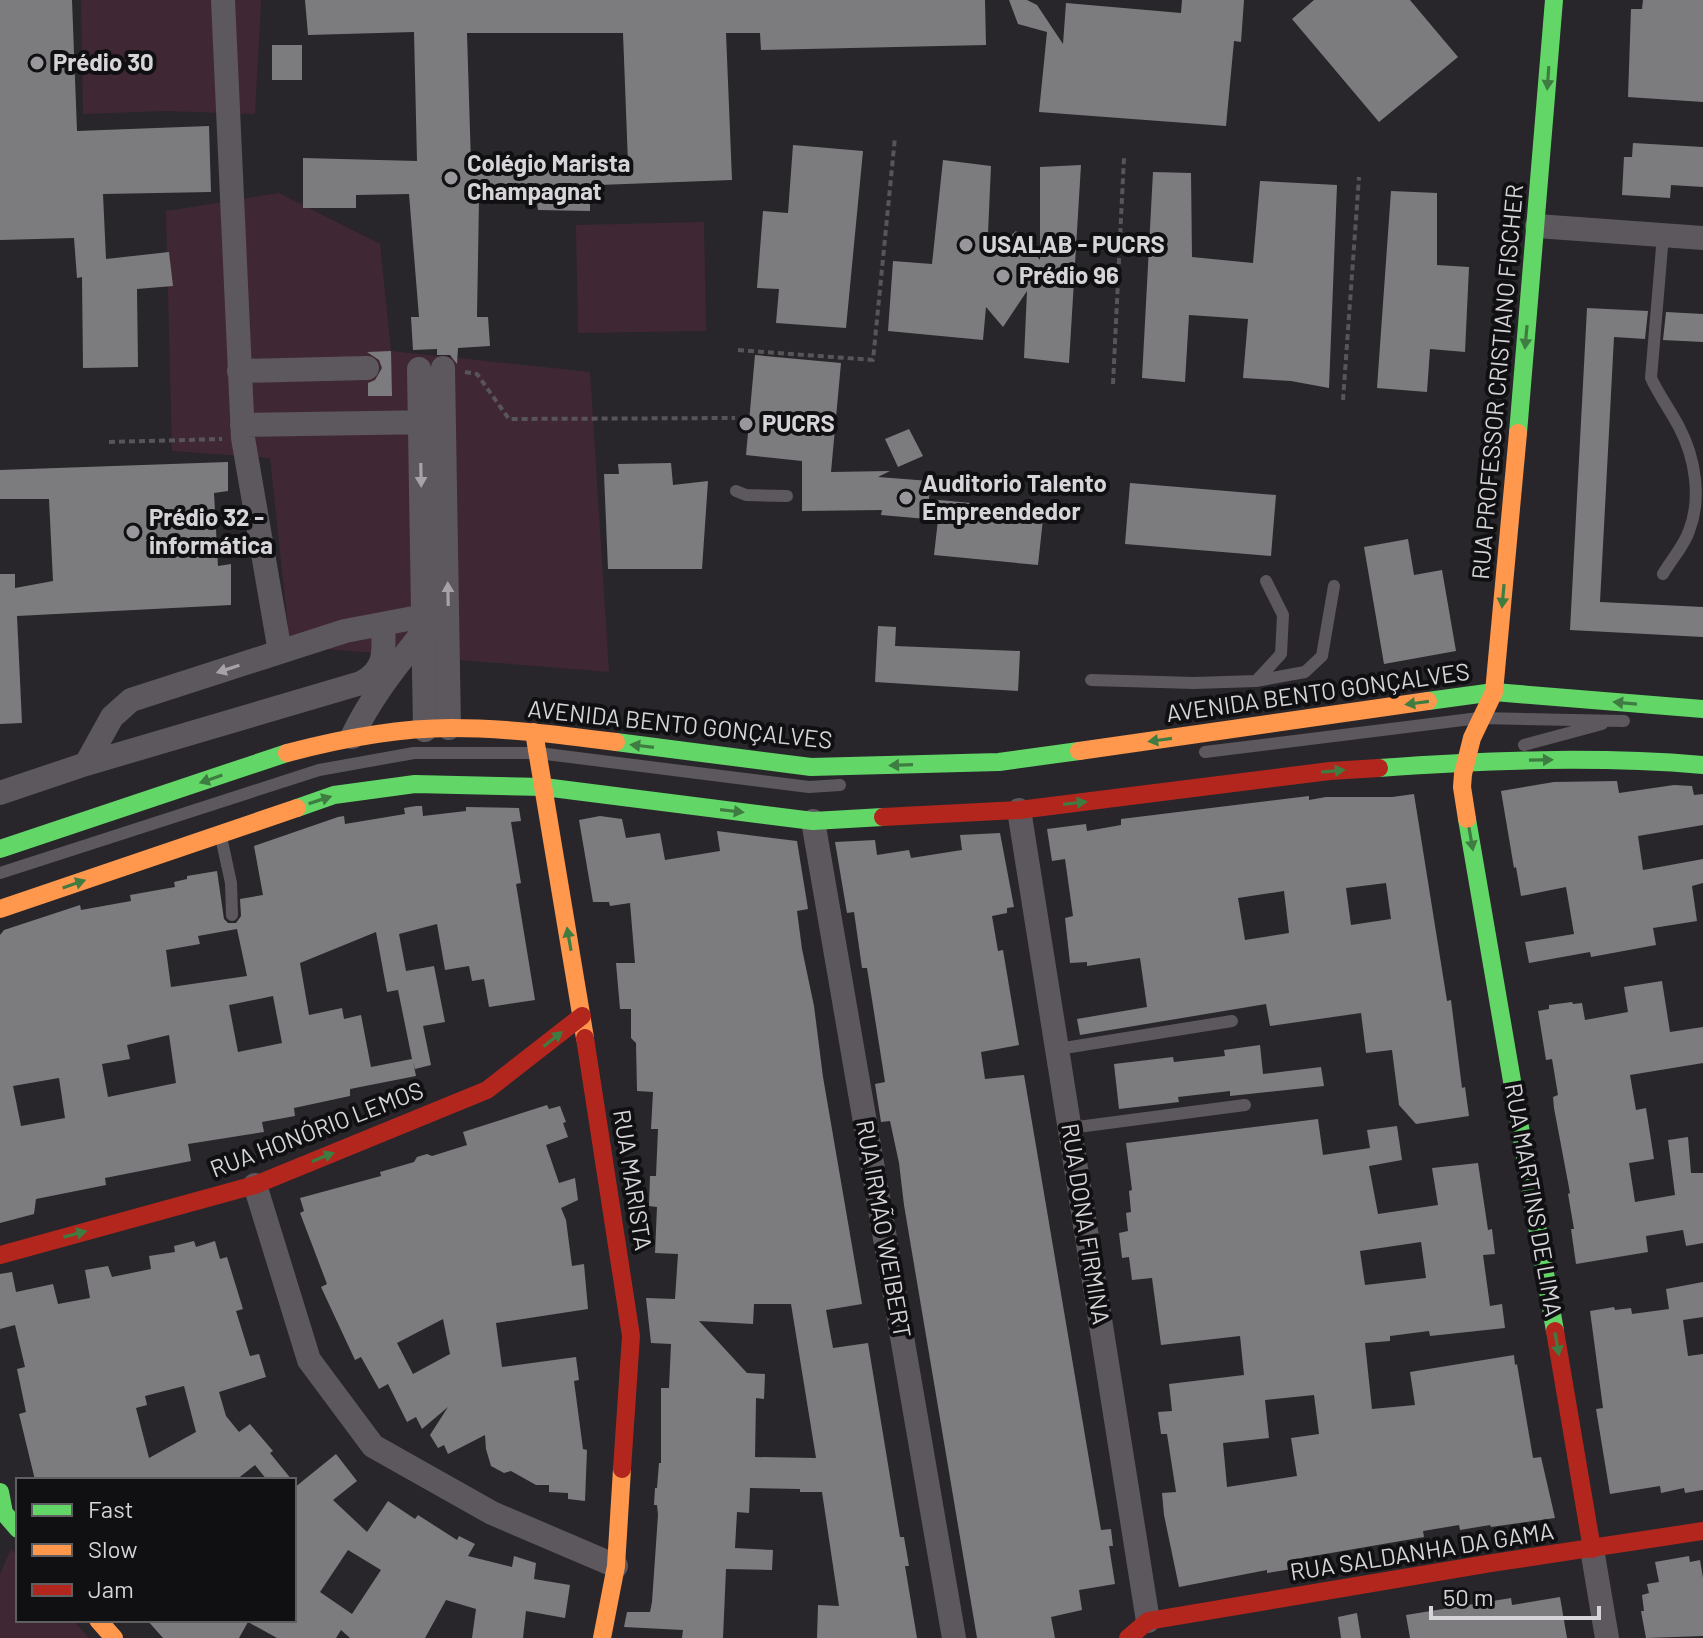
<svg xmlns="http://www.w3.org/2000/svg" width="1703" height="1638" font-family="Barlow,sans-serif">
<rect width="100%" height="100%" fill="#28262a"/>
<path fill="#402734" d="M81,0H261L255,114L165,111L83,114Z
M279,193L380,244L391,351L590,372L609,672L290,646L270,458L172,451L166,211Z
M704,222L706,331L578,333L576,225Z
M11,1549L18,1556V1620H73L89,1638H0V1574Z"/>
<path fill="#7c7c7f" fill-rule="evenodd" d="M0,0H72L77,131L209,126L211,192L103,194L106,259L169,252L173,286L137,289L138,367L83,368L82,277L77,278L74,238L0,240Z
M305,0H985L986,45L761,50L760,33H726L732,180L599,185V192L590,194V211L538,210L536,195L479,199L477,317H488L490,346L458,348L457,364L450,355H437V349L413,350L411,317H419L409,194L356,195V208H303V158L417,161L414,32L308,35ZM467,33H623L628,163L471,164Z
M1009,0H1027L1037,5L1063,44L1066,3L1181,13L1182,0H1244L1241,42L1234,41L1226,126L1039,112L1047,32L1018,24Z
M1314,0H1410L1458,57L1379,122L1292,19Z
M1643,0H1703V102L1628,97L1631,9H1642Z
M272,45H302V80H272Z
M1633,143L1703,147V187L1671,185L1670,198L1622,195L1624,157H1632Z
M793,145L863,151L846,328L776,323L779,289L757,288L763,211L788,213Z
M943,160L991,166L987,256L1016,231L1040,260V167L1081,165L1069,363L1024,358L1027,291L1003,327L986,307L983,340L888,331L893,261L932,264Z
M1153,172L1191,173L1192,257L1253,263L1260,181L1337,185L1329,388L1291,381L1243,378L1248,319L1189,315L1185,382L1142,378Z
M1391,191L1437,193V265L1469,267L1465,352L1430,349L1427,392L1377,388Z
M1587,308L1648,311L1645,339L1614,337L1600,602L1703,607V637L1570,630Z
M1666,312L1703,314V342L1663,340Z
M391,351L392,396H368V383L375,380L382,368L379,360L367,352Z
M755,355L841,363L831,472L890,471L878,477L930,481L929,499L1044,510L1038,565L934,555L938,520L881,515L882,510L802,511V461L746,455Z
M909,429L923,456L898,467L885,439Z
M228,462V491L214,493L218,566L231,564V605L17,616L22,723L0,724V574H15V588L53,581L49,499H0V470Z
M671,463L673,485L708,481L702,569H608L604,474H619L618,464Z
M1130,483L1276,495L1271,556L1125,544Z
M1408,539L1414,575L1442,570L1456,651L1384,664L1364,547Z
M878,626L896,627L895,646L1020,651L1018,691L875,682Z
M1617,781L1619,793L1674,785L1692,786L1694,795L1703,794V825L1638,836L1643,870L1703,859V883L1692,886L1697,921L1653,928L1656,945L1591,957L1590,952L1529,963L1525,942L1574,934L1566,887L1521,896L1516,867L1514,868L1501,791L1554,782Z
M1414,794L1447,1001L1451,1000L1462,1088L1465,1087L1469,1116L1416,1124L1399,1105L1392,1050L1366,1053L1361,1013L1270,1026L1266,1004L1080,1035L1077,1019L1147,1007L1140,958L1087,966V962L1070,963L1065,918L1073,916L1065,859L1052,861L1047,829L1086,824L1087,831L1121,825V819L1309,796V800L1326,797H1392ZM1386,883L1391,919L1351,925L1346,888ZM1284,891L1289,933L1245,940L1238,898Z
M416,806H422L423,816L466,811V807L519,808L521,821L511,822L521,883L516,884L535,1000L489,1007L484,979L472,981L469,966L445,970L437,924L399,934L406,971L434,966L445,1022L423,1026L431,1065L415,1069L413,1061L416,1076L350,1089V1096L294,1108L295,1116L262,1122L264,1132L188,1144L191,1161L105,1178L106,1185L36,1199L34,1214L0,1223V935L4,930L80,905L81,910L131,901L130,895L175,887L174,882L187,879V876L217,871L224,919L228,923H236L241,916L240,899L263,895L254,846L338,817L344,816L345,824L405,814L404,808ZM237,929L247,976L171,987L166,950L200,944L198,936ZM376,932L387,992L398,990L412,1059L371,1067L361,1015L344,1019L342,1008L309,1015L300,963ZM273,996L282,1043L238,1052L229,1005ZM169,1035L176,1083L108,1097L102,1064L130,1059L127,1045ZM59,1078L65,1118L21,1126L13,1086Z
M600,816L622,819L626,838L660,833L665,860L720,851L717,831L797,841L808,909L797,911L802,949L814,1006L823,1077L862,1304L826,1310L833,1348L868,1343L900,1537H904L909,1566H905L917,1638H817L818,1605L839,1606L822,1492H800V1489L750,1488L749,1513L737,1512L735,1548L773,1550L772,1570L726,1569L723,1638H682L683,1630L624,1627L627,1612H650L652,1602L658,1515L657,1505H654L655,1488H657L659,1463H661V1388H669L671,1344L651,1343L646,1298L675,1299L678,1254L655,1253L657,1207L649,1206L650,1176H656L658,1129H651L653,1092L637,1091L636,1043L631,1038V1009H620L616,963H635L630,903L610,906L609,902H593L579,820ZM754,1304H791L816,1458L755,1457L756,1398L764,1399L765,1374L747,1373L699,1321L753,1324Z
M1000,833L1014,907L1007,908V913L992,916L998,951L1003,950L1019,1045L981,1052L985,1079L1024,1075L1101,1530L1111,1529L1113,1546H1109L1115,1584L1079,1590L1082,1610L1051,1617L1055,1638H977L904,1205L899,1163L890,1121L881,1122L875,1084L885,1082L867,968H862L854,912L847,913L835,842L875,840L877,855L909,850L911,858L962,850L960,835Z
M1662,981L1670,1032L1703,1027V1063L1630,1075L1636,1110L1646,1108L1654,1159L1629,1163L1635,1202L1675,1195L1668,1140L1688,1137L1691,1173H1703V1243L1686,1246L1683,1230L1646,1236L1648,1252L1576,1264L1571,1229H1574L1568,1194L1570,1193L1554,1108L1553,1097L1558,1095L1552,1059L1546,1060L1538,1011L1549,1009V1005L1572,1002L1573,1004L1582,1003L1585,1020L1628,1012L1624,987Z
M1260,1045L1263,1074L1321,1067L1324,1086L1230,1096V1091L1178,1097L1179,1102L1119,1109L1114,1064L1173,1057L1174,1062L1225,1056L1224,1050Z
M547,1105L549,1109L560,1106L566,1122L563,1123L568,1137L546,1145L559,1183L575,1178L578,1200L561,1208L566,1220L572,1266L584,1264L588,1309L496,1323L502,1367L576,1357L579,1380L574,1381L583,1449L587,1450L585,1501L568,1499V1493L549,1492V1485H536L511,1471L504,1473L491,1466L486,1449L485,1435L448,1454L444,1445L438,1448L430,1435L448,1407L422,1429L416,1417L407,1422L388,1384L379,1389L361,1357L355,1360L321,1287L327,1284L300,1213L304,1211L300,1198L381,1176L380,1172L414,1162L417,1157L427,1154L432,1156L467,1145L463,1132ZM443,1319L450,1354L413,1374L397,1343Z
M1318,1119L1323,1155L1370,1148L1367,1130L1397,1126L1402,1160L1369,1166L1378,1214L1438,1205L1432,1168L1478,1163L1488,1230L1492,1229L1495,1254L1483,1255L1490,1306L1502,1304L1505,1328L1430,1336L1429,1331L1390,1336V1341L1365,1343L1372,1409L1415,1405L1410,1372L1514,1355L1515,1365L1517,1364L1533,1458L1541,1457L1555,1518L1491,1527L1490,1525L1460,1530L1459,1525L1423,1531L1424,1537L1290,1560L1292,1569L1267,1573V1570L1179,1587L1164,1515L1162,1493L1176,1492L1167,1434H1161L1158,1412L1172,1411L1169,1384L1244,1375L1240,1336L1161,1345L1152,1278L1132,1280L1129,1257L1122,1258L1119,1233L1128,1231L1126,1213L1131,1212L1129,1191L1132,1190L1126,1143ZM1421,1242L1426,1278L1365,1285L1360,1251ZM1314,1395L1319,1434L1291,1438L1297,1476L1227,1487L1223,1443L1269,1438L1265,1400Z
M194,1241L196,1247L215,1241L220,1259L227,1257L243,1309L236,1311L250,1356L259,1354L266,1377L219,1392L226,1416L239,1432L250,1424L273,1451L270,1453L292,1480H267L255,1465L236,1480H35L19,1414L26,1412L17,1369L25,1367L15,1325L0,1329V1274L12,1272L16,1292L53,1284L58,1304L90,1298L85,1270L108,1266L112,1277L151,1269L149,1256L175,1252L174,1246ZM184,1386L196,1432L149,1458L136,1408L147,1405L145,1396Z
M1703,1282V1317L1683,1320L1688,1356L1703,1354V1490L1685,1493L1684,1488L1661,1493L1660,1486L1610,1494L1596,1409L1603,1408L1590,1311L1614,1307L1615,1310L1631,1308L1632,1314L1669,1309L1666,1289Z
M336,1454L357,1481L333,1500L367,1532L388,1501L415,1519L418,1515L457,1540L459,1536L475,1544L468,1556L512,1567L514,1556L536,1563L534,1579L570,1585L565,1618L526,1611L523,1638H472L476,1609L446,1600L425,1638H350L341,1630L336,1638H277L248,1622L239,1638H163L147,1620H294V1488ZM348,1550L381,1570L352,1614L320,1592Z
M1689,1556L1690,1562L1700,1560L1703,1578V1636L1646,1638L1641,1611H1644L1642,1595L1649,1593L1647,1584L1659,1582L1655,1562Z
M1560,1597L1567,1638H1410L1406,1615L1511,1598L1512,1605Z
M1357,1613L1361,1638H1341L1338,1617Z"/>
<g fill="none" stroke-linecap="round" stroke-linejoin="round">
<path stroke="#585558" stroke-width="4" stroke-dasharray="6 4" stroke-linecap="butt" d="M738,350L873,360L895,137
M465,372L477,374L509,419L735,418
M1113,384L1124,157
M1343,400L1359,177
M109,442L222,439"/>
<path stroke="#5d585d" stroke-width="12" d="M736,491L746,495L787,496
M1663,574C1671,560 1684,546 1689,531C1702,498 1695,457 1679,427C1670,410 1659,395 1651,378L1663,235
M1091,680L1194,683L1256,681L1305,672L1322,656L1334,586
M1256,681L1281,654L1283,615L1266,581
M1524,745L1602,724
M1205,752L1479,718L1624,721
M221,837L231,883L232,915
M0,873L319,770L414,753H538L809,787L840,785
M1058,1049L1232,1021
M1070,1128L1245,1105"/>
<path stroke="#5d585d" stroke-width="24" d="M223,0L243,438L280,652
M1537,226L1703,238
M443,368L449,728
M419,369L425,730
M239,371L367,368
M242,425L435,422
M352,737C371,697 397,665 424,631
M86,764L112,717L131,700L345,631L424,616
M0,793L86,764L361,683C387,670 384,650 383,624
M1019,810L1148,1621
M813,821L954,1638
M255,1185L309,1360L373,1446L492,1513L616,1566
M1592,1549L1607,1638"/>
<path stroke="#63d668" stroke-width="18" d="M1518,433L1554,0
M1428,701L1494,692L1703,709
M616,742L811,767L999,762L1079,751
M1379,768C1487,760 1595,756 1703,765
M297,808L334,795L415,784L544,787L813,821L883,817
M1467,819L1555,1331
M0,849L287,753
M0,1492L4,1513L18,1529"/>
<path stroke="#ff974d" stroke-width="18" d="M534,732L585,1038
M1079,751L1428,701
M287,753C340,739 396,728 451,728C506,728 561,735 616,742
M1467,819L1462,787L1463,774L1472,738L1494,692L1518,433
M0,909L297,808
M98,1620L114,1638
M602,1638L616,1566L622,1469"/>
<path stroke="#b3261e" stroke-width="18" d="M883,817L1019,810L1330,771L1379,768
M585,1038L631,1336L622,1469
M0,1255L255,1185L487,1090L582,1016
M1555,1331L1592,1549
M1128,1638L1148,1621L1492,1563L1703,1531"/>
</g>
<defs><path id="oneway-solid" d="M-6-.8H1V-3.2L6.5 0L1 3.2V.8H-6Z" transform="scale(2)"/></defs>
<g fill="#3e7c41">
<use href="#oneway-solid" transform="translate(1548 78) rotate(94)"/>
<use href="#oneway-solid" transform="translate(1526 337) rotate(95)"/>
<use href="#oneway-solid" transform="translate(1503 596) rotate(95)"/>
<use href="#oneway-solid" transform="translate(1417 703) rotate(172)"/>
<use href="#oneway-solid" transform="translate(1625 703) rotate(-175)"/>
<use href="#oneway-solid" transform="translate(1160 740) rotate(172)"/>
<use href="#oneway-solid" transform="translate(642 746) rotate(-173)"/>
<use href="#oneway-solid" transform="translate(1541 760) rotate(-1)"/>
<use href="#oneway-solid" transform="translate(901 765) rotate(178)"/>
<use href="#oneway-solid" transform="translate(1333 771) rotate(-5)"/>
<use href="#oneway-solid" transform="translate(211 779) rotate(161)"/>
<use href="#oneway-solid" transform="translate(320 800) rotate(-18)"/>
<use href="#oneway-solid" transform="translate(1075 803) rotate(-7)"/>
<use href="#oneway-solid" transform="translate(732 811) rotate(7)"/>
<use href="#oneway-solid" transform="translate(1471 839) rotate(80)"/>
<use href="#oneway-solid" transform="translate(74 884) rotate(-19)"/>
<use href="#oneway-solid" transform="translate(569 939) rotate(-100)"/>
<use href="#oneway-solid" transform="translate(553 1039) rotate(-38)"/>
<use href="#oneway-solid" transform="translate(323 1157) rotate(-22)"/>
<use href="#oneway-solid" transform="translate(75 1234) rotate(-15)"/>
<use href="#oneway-solid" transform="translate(1557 1344) rotate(80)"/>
</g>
<g fill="#a6a2a7">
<use href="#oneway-solid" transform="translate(421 475) rotate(89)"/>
<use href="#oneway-solid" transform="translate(448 594) rotate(-91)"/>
<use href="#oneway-solid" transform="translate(228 669) rotate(162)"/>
</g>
<g fill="#99979b" stroke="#100f11" stroke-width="3">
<circle cx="37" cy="63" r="8"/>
<circle cx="451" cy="178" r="8"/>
<circle cx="966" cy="245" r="8"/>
<circle cx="1003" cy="276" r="8"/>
<circle cx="746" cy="424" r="8"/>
<circle cx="906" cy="498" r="8"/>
<circle cx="133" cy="532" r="8"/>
</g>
<g text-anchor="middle" stroke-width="8" stroke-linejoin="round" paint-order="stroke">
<g font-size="24" font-weight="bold" fill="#d6d4d8" stroke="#100f11" text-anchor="start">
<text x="53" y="71">Prédio 30</text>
<text x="467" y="172">Colégio Marista<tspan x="467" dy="28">Champagnat</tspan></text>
<text x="982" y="253">USALAB - PUCRS</text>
<text x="1019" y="284">Prédio 96</text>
<text x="762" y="432">PUCRS</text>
<text x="922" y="492">Auditorio Talento<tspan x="922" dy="28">Empreendedor</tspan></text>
<text x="149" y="526">Prédio 32 -<tspan x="149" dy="28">informática</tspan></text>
</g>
<g font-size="24" fill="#d6d4d8" stroke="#100f11">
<text transform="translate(1498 382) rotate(-85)" y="8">RUA PROFESSOR CRISTIANO FISCHER</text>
<text transform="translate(1318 693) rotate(-8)" y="8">AVENIDA BENTO GONÇALVES</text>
<text transform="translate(680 725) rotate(6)" y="8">AVENIDA BENTO GONÇALVES</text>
<text transform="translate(317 1130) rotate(-21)" y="8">RUA HONÓRIO LEMOS</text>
<text transform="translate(632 1180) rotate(81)" y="8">RUA MARISTA</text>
<text transform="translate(1533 1200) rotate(80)" y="8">RUA MARTINS DE LIMA</text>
<text transform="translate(1085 1224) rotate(81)" y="8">RUA DONA FIRMINA</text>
<text transform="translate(883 1229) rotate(80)" y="8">RUA IRMÃO WEIBERT</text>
<text transform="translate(1422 1552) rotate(-9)" y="8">RUA SALDANHA DA GAMA</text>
</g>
</g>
<rect x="16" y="1478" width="280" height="144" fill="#100f11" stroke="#5f5e61" stroke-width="2"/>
<rect x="32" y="1504" width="40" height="12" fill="#63d668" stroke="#5f5e61" stroke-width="2"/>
<text x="88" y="1518" font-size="24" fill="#d6d4d8">Fast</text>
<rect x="32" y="1544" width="40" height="12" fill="#ff974d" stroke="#5f5e61" stroke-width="2"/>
<text x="88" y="1558" font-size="24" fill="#d6d4d8">Slow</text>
<rect x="32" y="1584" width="40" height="12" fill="#b3261e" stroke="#5f5e61" stroke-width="2"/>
<text x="88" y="1598" font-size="24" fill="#d6d4d8">Jam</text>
<path d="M1431 1606v12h168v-12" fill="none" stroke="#d6d4d8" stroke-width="4"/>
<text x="1443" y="1606" font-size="24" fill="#d6d4d8" stroke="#100f11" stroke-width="6" paint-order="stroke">50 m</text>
</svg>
